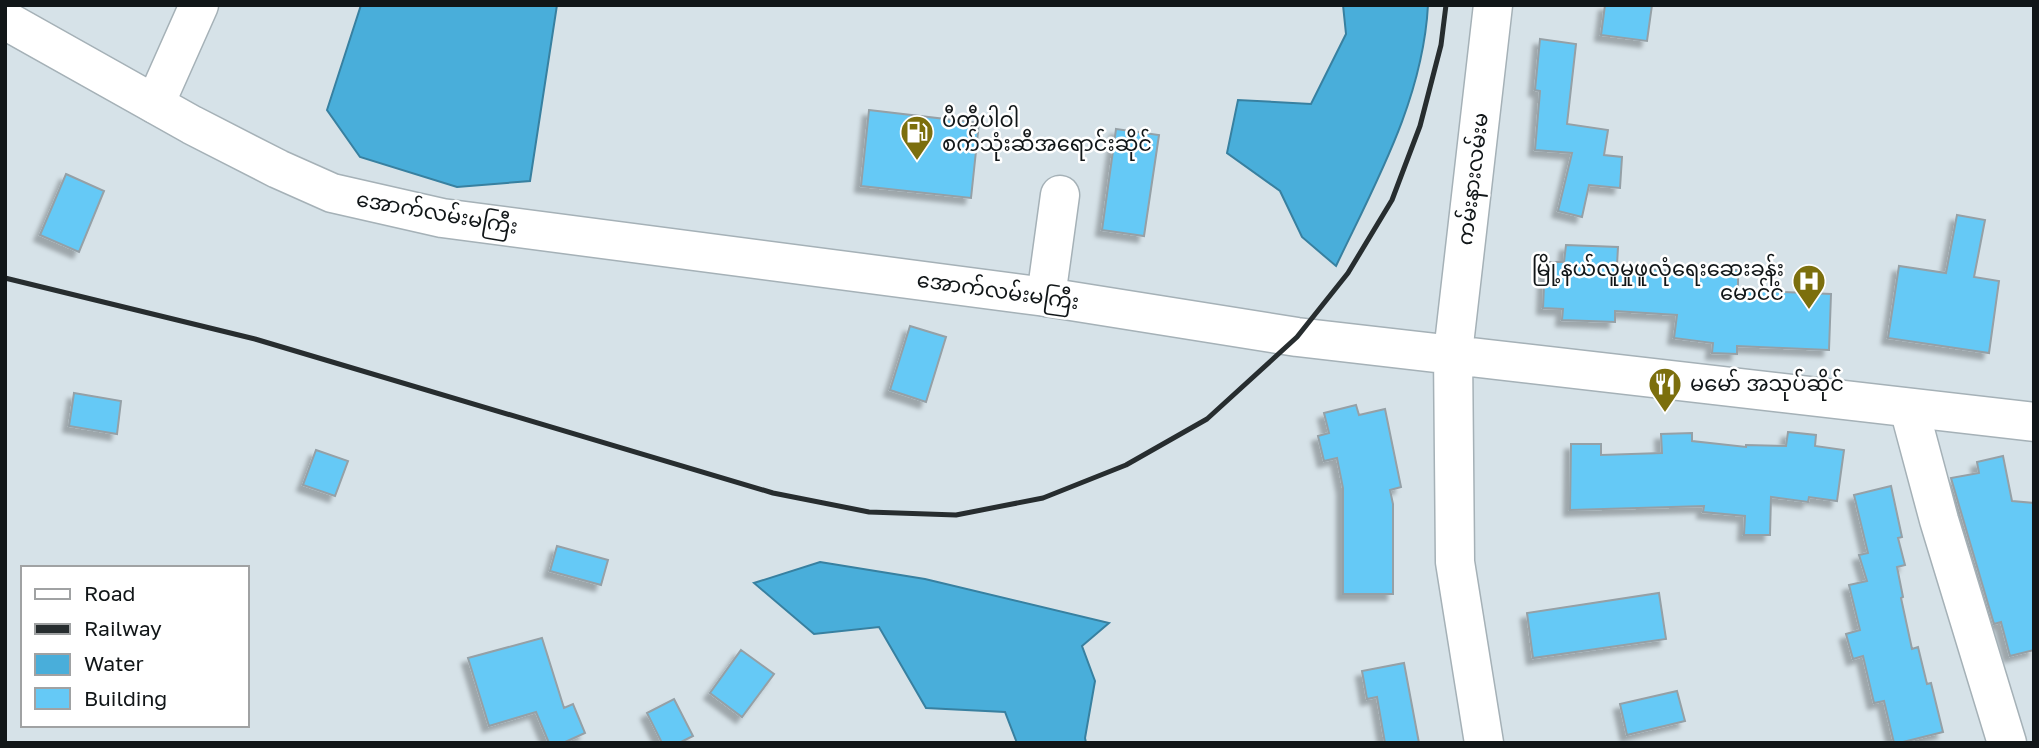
<svg xmlns="http://www.w3.org/2000/svg" width="2039" height="748" font-family="'Golos Text','Noto Sans Myanmar',sans-serif">
<defs>
<filter id="shadow"><feDropShadow dx="-6" dy="6" stdDeviation="2" flood-color="#0004"/></filter>
</defs>
<rect width="100%" height="100%" fill="#d6e2e8"/>
<path fill="#49aeda" stroke="#3880a0" stroke-width="2" d="M361,5H557L530,181L457,187L360,157L327,110Z
M1343,5H1428C1423,99 1376,182 1336,266L1302,237L1280,191L1227,153L1238,100L1311,104L1346,34Z
M820,562L925,579L1109,623L1082,646L1095,681L1085,738L1086,743H1017L1005,712L926,708L879,627L814,634L754,583Z"/>
<path fill="#65c9f6" stroke="#95a0a6" stroke-width="2" filter="url(#shadow)" d="M1605,5H1652L1647,41L1601,35Z
M1540,39L1576,44L1567,124L1608,130L1604,155L1622,157L1620,188L1589,185L1582,217L1558,211L1572,153L1535,150L1540,91L1535,90Z
M869,110L979,123L971,198L861,186Z
M1116,129L1159,135L1144,236L1102,230Z
M66,174L104,191L79,252L40,235Z
M1957,215L1985,220L1974,277L1999,281L1989,353L1888,338L1899,266L1946,273Z
M1566,245L1618,247L1617,265L1644,266V268L1713,276L1714,270H1738V290L1831,294L1829,350L1737,346V354L1712,353L1713,343L1674,338L1677,315L1615,311V322L1562,320L1563,309L1543,308L1545,262H1564Z
M910,326L946,337L926,402L890,390Z
M74,393L121,401L117,434L69,426Z
M1356,405L1359,415L1385,409L1401,487L1390,490L1393,504V594H1343V488L1337,458L1324,461L1318,436L1329,433L1324,413Z
M1788,432L1816,435L1815,446L1844,450L1837,501L1809,497L1808,502L1771,497L1770,535H1744L1745,516L1703,512L1704,506L1570,510L1571,444H1601V455L1662,453L1661,434L1692,433V441L1746,447V445L1786,446Z
M316,450L348,461L335,496L303,485Z
M2003,456L2012,501L2034,503V650L2010,656L2001,622L1994,624L1951,478L1979,473L1977,462Z
M1891,486L1902,537L1898,538L1905,565L1897,567L1903,597L1901,598L1912,649L1918,647L1927,684L1931,683L1943,732L1899,743H1894L1884,701L1874,703L1863,656L1853,659L1846,634L1860,630L1849,585L1867,581L1859,555L1868,553L1854,495Z
M557,546L608,560L601,585L550,571Z
M1659,593L1666,639L1533,658L1527,613Z
M542,638L564,708L573,704L585,733L563,743H549L536,712L489,726L468,658Z
M741,650L774,674L742,717L710,693Z
M1404,663L1419,743H1385L1377,697L1367,699L1362,671Z
M1677,691L1685,721L1627,735L1620,704Z
M674,699L693,736L679,743H662L647,713Z"/>
<g fill="none" stroke-linecap="round" stroke-linejoin="round">
<defs>
<path id="minor" d="M155,104L199,5
M1046,297L1060,195
M1909,408L1939,520L2007,743"/>
<path id="major" d="M5,20L192,125L278,169L332,193L442,218L1046,297L1297,337L2034,422
M1484,743L1455,562L1453,353L1493,5"/>
</defs>
<use href="#minor" stroke="#a5b1b7" stroke-width="41"/>
<use href="#major" stroke="#a5b1b7" stroke-width="41"/>
<use href="#minor" stroke="#fff" stroke-width="38"/>
<use href="#major" stroke="#fff" stroke-width="38"/>
<path stroke="#272d2f" stroke-width="5" d="M5,278L255,339L773,493L869,512L956,515L1043,498L1126,465L1207,419L1297,337L1348,273L1392,200L1420,126L1441,45L1446,5"/>
</g>
<defs>
<symbol id="fuel-pin" viewBox="-11 -11 22 30"><path d="M0 17L-7.5 6A9.5 9.5 0 1 1 7.5 6Z" fill="#7c6f0d" stroke="#fff"/><path d="M-5.5-6h7V0h2V4h1.3V-2.5L3-4.5l.8-.8L6-3V5H2.5V1h-1V6h-7ZM-4.2-4.7v3.2H.2V-4.7Z" fill="#fff"/></symbol>
<symbol id="hospital-pin" viewBox="-11 -11 22 30"><path d="M0 17L-7.5 6A9.5 9.5 0 1 1 7.5 6Z" fill="#7c6f0d" stroke="#fff"/><path d="M-5-5h3v3.5h4V-5h3V5h-3V1.5h-4V5h-3Z" fill="#fff"/></symbol>
<symbol id="restaurant-pin" viewBox="-11 -11 22 30"><path d="M0 17L-7.5 6A9.5 9.5 0 1 1 7.5 6Z" fill="#7c6f0d" stroke="#fff"/><path d="M-5-6h1v4h1v-4h1v4h1v-4h1v5L-1.5 .5V6h-2V.5L-5-1ZM5-6V6H3V1.5H1.5Q1.5-4 5-6Z" fill="#fff"/></symbol>
</defs>
<g fill-rule="evenodd">
<use href="#fuel-pin" x="898" y="113" width="38" height="52"/>
<use href="#hospital-pin" x="1790" y="262" width="38" height="52"/>
<use href="#restaurant-pin" x="1646" y="365" width="38" height="52"/>
</g>
<g text-anchor="middle" stroke-width="5" stroke-linejoin="round" paint-order="stroke">
<g font-size="21" fill="#111618" stroke="#fff" text-anchor="start">
<text x="942" y="127">ပီတီပါဝါ<tspan x="942" dy="24">စက်သုံးဆီအရောင်းဆိုင်</tspan></text>
<text x="1784" y="276" text-anchor="end">မြို့နယ်လူမှုဖူလုံရေးဆေးခန်း<tspan x="1784" dy="24">မောင်ငံ</tspan></text>
<text x="1690" y="391">မမော် အသုပ်ဆိုင်</text>
</g>
<g font-size="21" fill="#111618" stroke="#fff">
<text transform="translate(1473 179) rotate(-83)" y="7">ကမ်းနားလမ်းမ</text>
<text transform="translate(437 213) rotate(10)" y="7">အောက်လမ်းမကြီး</text>
<text transform="translate(998 291) rotate(8)" y="7">အောက်လမ်းမကြီး</text>
</g>
</g>
<rect width="2039" height="748" fill="none" stroke="#111618" stroke-width="14"/>
<rect x="21" y="566" width="228" height="161" fill="#ffffff" stroke="#a0a2a3" stroke-width="2"/>
<rect x="35" y="589" width="35" height="10" fill="#ffffff" stroke="#a0a2a3" stroke-width="2"/>
<text x="84" y="601" font-size="21" fill="#111618">Road</text>
<rect x="35" y="624" width="35" height="10" fill="#272d2f" stroke="#a0a2a3" stroke-width="2"/>
<text x="84" y="636" font-size="21" fill="#111618">Railway</text>
<rect x="35" y="654" width="35" height="21" fill="#49aeda" stroke="#a0a2a3" stroke-width="2"/>
<text x="84" y="671" font-size="21" fill="#111618">Water</text>
<rect x="35" y="688" width="35" height="21" fill="#65c9f6" stroke="#a0a2a3" stroke-width="2"/>
<text x="84" y="706" font-size="21" fill="#111618">Building</text>
</svg>
